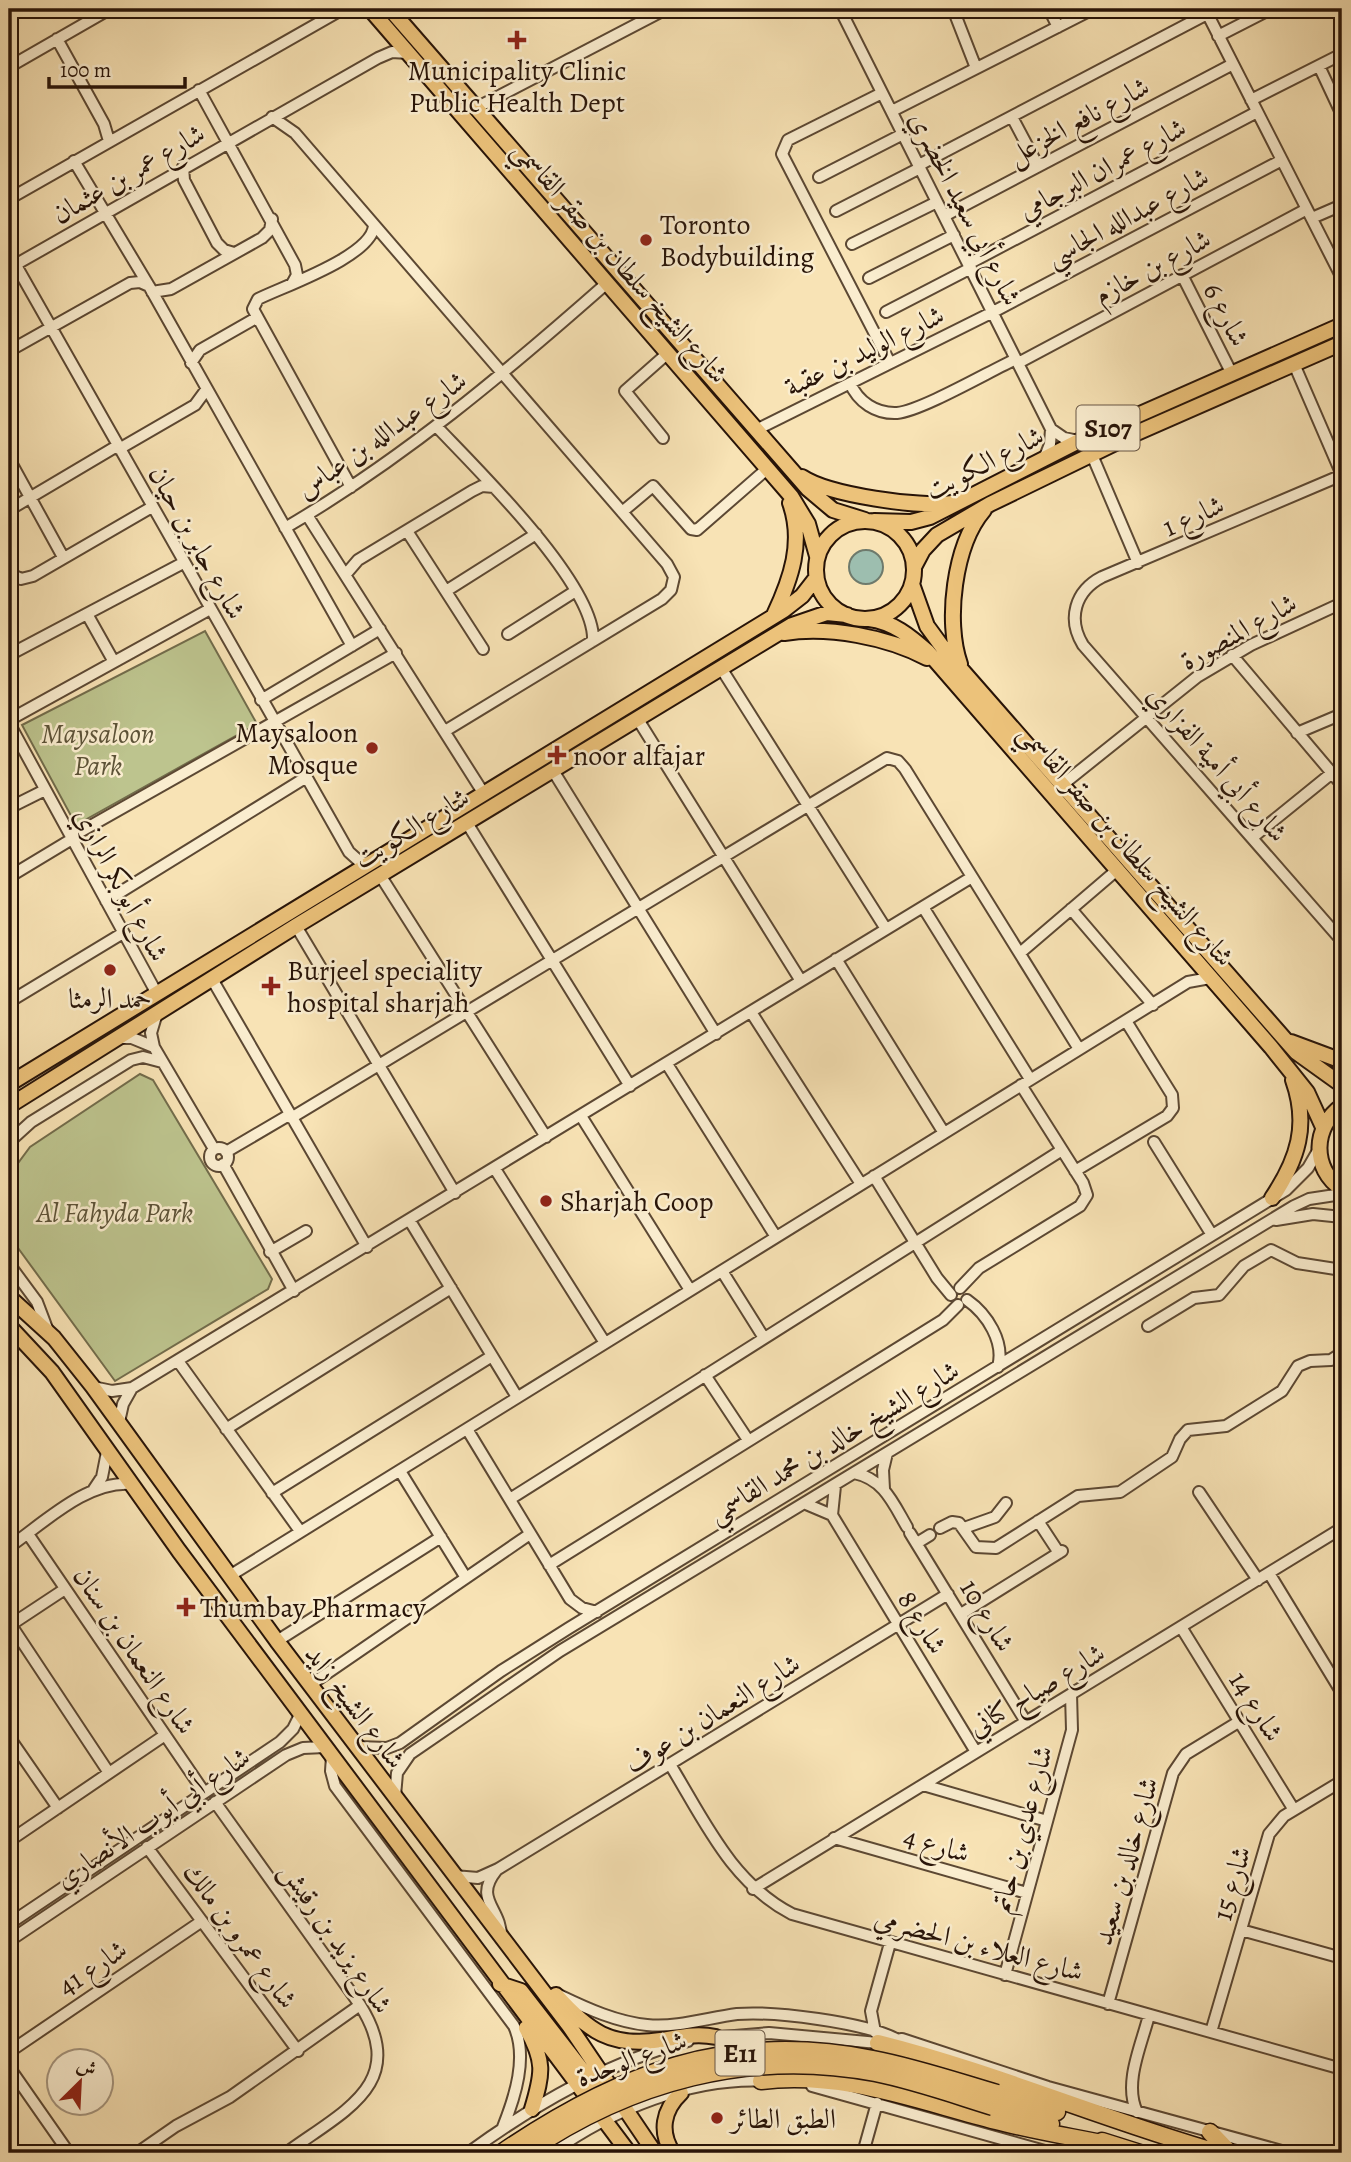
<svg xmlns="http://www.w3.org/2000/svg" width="1351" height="2162" font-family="Alegreya,Amiri,serif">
<rect width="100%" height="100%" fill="#f8e3b5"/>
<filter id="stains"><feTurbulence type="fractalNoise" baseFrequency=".00286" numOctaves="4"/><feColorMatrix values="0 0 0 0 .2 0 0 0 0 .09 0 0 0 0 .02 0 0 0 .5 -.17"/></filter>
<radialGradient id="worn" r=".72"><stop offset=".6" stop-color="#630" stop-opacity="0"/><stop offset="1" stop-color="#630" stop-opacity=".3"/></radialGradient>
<path fill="#bdc48e" stroke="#726c4b" stroke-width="2" d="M205,631L257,724L76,825L22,725Z
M140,1074L153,1080L272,1279L268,1289L115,1381L10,1237L9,1182L13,1170L30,1147Z"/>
<path fill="#9dbeaf" stroke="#6e7a6c" stroke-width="2" d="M849 567a17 17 0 1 1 34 0a17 17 0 1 1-34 0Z"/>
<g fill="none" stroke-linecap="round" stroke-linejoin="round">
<defs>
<path id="minor" d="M840,9L1051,429L1050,444L1044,459
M953,9L976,68
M1049,9L1058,27
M1205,9L1342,278
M1218,36L1271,9
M57,39L104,124L109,141
M1319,66L1342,115
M9,67L110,9
M199,90L295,265L297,275L292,284
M882,93L788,140L782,154L890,363
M1251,100L1342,54
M476,108L666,9
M892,111L1093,9
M272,117L295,133L667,564L674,577L671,590L662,599L445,731
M1012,117L1038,166
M74,161L149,286L352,646
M919,165L1207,14
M183,167L184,180L217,243L224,250L234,253
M819,177L903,134
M9,199L343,9
M836,211L920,168
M944,216L1233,64
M1312,218L1342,205
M852,244L937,202
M9,253L349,852L359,861L371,864
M968,264L1257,112
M15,265L378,58L392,52L408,53
M1182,275L1232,374
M869,278L954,235
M152,292L171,289L262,238L270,230L272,219
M886,312L971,268
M9,351L130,283L140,282L149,286
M191,363L200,350L256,318
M1018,363L1307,209
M1294,364L1342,475
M850,383C858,402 876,414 897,413C921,411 990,371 1016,359
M437,427C476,468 596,585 593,641
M1051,429L1064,438L1079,441
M756,430L993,312L1282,160
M663,438L625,391L668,353
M119,449L195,405L206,390
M1092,455L1138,563
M9,459L63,557
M1342,475L1102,577C1075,591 1067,619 1083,645L1342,941
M351,487L253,309L258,299C284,286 373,256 374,225
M9,510L117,446
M622,512L653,486L691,529L697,530L768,468
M307,515L484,794
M285,528C403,459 505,373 607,283
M407,531L483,649
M9,573L21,579L33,576L152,507
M346,574L358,560L472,491L482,486L494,487
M446,591L536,534
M87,614L114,662
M508,634L574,592
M9,655L183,563
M1232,655L1342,785
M721,668L886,929
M261,700L380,629
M637,718L801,981
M9,720L210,609
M9,723L156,992
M1297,733L1342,714
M552,769L716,1034
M1062,785L1197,677L1251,645L1342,603
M9,808L45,790
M467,823L630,1086
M71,837L396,653
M1253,837L1332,773
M380,875L546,1137
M9,877L72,839
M106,901L305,778
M923,907L1030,1079
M1071,909L1153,1005
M296,926L455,1193
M1020,953L1117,870
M836,959L944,1133
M212,979L367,1247
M9,1002L123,933
M751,1012L861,1184
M157,1013L151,1033L154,1047L214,1149
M117,1038H132L154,1047
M667,1064L776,1237
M581,1116L690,1290
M291,1118L887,758L898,761L905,769L1079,1049
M9,1142L31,1122L131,1060L143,1057L162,1062
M1154,1142L1212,1235
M210 1157a9 9 0 1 1 18 0a9 9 0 1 1-18 0Z
M226,1152L289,1115
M223,1164L294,1291
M495,1169L605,1343
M1075,1171L1167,1116L1173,1108L1172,1095L1126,1021
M874,1176L937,1278L951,1295
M1276,1220L1313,1214L1342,1217
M410,1221L517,1397
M270,1252L306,1231
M9,1264L37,1302L48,1331
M722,1271L764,1338
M960,1288L979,1268L1080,1206L1087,1195L1083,1183L1021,1085
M967,1300C987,1314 1005,1342 998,1367
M1148,1326L1194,1298L1219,1295L1244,1266L1271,1250L1297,1263L1342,1270
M178,1361L300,1531
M705,1375L748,1440
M93,1387L112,1391L132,1388L972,877
M119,1422L123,1404L132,1388
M226,1429L451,1288
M467,1429L570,1599L582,1608L597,1612
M400,1471L466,1578
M854,1473C884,1479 893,1503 907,1527
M835,1486L832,1515L976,1752
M94,1489L102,1477L107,1452
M884,1489L883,1470L887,1453
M1199,1492L1258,1580
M272,1493L492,1356
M510,1499L1062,1150
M806,1504L832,1515
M1038,1521L1059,1553
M940,1528L952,1522L959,1523L976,1547L996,1548L1078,1496L1120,1492L1172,1457L1180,1439L1188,1430L1226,1426L1282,1391L1298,1366L1310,1361L1331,1360L1342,1353
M964,1528L995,1517L1006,1503
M910,1533L1026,1722
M28,1534L204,1792
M917,1543L930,1535
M9,1547C44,1523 87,1480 132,1484
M549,1565L943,1320L958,1305
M1269,1573L1342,1693
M231,1575L1188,982L1210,978
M961,1614L1062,1551
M11,1625L109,1773
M9,1626L65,1589
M1181,1627L1294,1810
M277,1641L441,1537
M310,1685L530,1534
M9,1737L58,1808
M358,1747L387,1748L400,1743L501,1671L569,1628L1286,1190L1308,1168L1319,1149
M332,1756L331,1771L335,1786L514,2026C528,2057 515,2097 503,2127
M671,1766C705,1822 732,1883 792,1914L1342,2069
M923,1785L1047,1821
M395,1796L397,1773L410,1754L560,1651L1294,1206L1309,1199L1342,1194
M215,1802L360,2005C410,2084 343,2111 286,2153
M834,1838L1027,1893
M9,1841L165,1735
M147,1847L298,2051
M496,1871C473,1900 502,1908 501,1938
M454,1876L478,1878L498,1869L948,1594
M753,1889L1342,1528
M9,1924L280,1742L293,1729L301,1713
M1241,1930L1342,1958
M9,1941L286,1755L303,1748L325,1747
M1005,1975L1072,1730L1071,1694
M561,1996C588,2009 617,2022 647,2025C677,2028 707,2018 737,2014C774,2011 863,2022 896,2039
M1108,2004L1173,1773L1186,1754L1240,1721
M875,2032L871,2011L890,1943
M1211,2032L1269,1834L1284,1816L1342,1781
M711,2038L769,2033L878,2043L902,2039L1048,2087L1289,2153
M9,2052L202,1921
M9,2067L69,2153
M812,2086L1052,2153
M1137,2112C1123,2083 1142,2044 1149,2015
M137,2153L176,2126L230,2097L360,2005
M468,2153C537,2103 606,2063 688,2041
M551,2153C611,2110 693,2076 768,2081
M863,2153L877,2103"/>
<path id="major" d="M370,9L791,496L808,524L817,556
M390,9L808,489L833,510L865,520
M802,477C829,495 920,508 952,503
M874,521L911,522L930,517L1079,441L1342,325
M816 570a49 49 0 1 1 98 0a49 49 0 1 1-98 0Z
M914,567L923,550L937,535L990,504L1132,435L1342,343
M912,584L927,626L946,652L1296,1052L1342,1085
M774,615C791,579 804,542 790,503
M869,619C893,622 910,636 928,652L1271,1047L1307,1092L1323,1127
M784,633C829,626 887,637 927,658
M960,664C945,622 954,545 984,510
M1291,1042L1342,1061
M9,1084L784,610L802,596L816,578
M9,1106L296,926L792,625L827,613L847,615
M1342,1106C1313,1126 1311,1169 1342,1189
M1272,1198C1298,1159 1309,1125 1293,1080
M9,1297L54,1338L93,1387L277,1641L570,2027L655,2153
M9,1326L52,1372L179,1551L629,2153
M500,1984L521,1991L607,2102
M556,1995C588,2031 611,2048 661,2040C681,2037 696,2033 716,2037
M526,2028C545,2061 543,2073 532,2109
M673,2153C659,2132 663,2110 681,2093"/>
<path id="highway" d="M878,2043C994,2072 1104,2120 1220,2153
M761,2081C844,2071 917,2101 996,2121C1034,2131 1073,2137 1111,2145
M997,2093L1057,2112
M993,2107L1051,2124
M1210,2132L1230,2153
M1102,2141L1140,2153"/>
</defs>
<use href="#minor" stroke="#5c4833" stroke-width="14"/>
<use href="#major" stroke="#281408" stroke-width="18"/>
<use href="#highway" stroke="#281408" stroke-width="19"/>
<use href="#minor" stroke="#faedcf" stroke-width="10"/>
<use href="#major" stroke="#ecc27a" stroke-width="14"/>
<use href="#highway" stroke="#ecc27a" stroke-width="16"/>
<defs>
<path id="highway-bridge" d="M501,2153C618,2073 728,2030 873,2059C915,2067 956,2081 997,2093
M526,2153C630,2082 749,2049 875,2073C915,2081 954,2095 993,2107"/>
</defs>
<use href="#highway-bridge" stroke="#281408" stroke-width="19" stroke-linecap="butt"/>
<use href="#highway-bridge" stroke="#ecc27a" stroke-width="16"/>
</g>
<g fill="#8f2418" stroke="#faedcf" stroke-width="2.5">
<path d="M513.5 29.5h7v7h7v7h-7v7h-7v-7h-7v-7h7z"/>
<circle cx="646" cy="240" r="7"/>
<circle cx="372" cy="748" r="7"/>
<path d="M553.5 744.5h7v7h7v7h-7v7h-7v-7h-7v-7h7z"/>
<circle cx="110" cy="970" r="7"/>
<path d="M267.5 975.5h7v7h7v7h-7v7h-7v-7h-7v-7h7z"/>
<circle cx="546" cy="1201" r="7"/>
<path d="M182.5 1596.5h7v7h7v7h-7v7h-7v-7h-7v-7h7z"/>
<circle cx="717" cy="2118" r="7"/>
</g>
<g text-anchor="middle" stroke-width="5" stroke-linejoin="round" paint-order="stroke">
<g fill="#faedcf" stroke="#675544" stroke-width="2">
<rect x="1076.5" y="405.5" width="63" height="45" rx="5"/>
<rect x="715.5" y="2030.5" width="49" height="45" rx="5"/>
</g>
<g font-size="26" font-weight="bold" fill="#281408">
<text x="1108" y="437">S107</text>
<text x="740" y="2062">E11</text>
</g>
<g font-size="28" fill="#281408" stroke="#faedcf" text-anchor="start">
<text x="517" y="80" text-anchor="middle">Municipality Clinic<tspan x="517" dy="32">Public Health Dept</tspan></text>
<text x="660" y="234">Toronto<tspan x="660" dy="32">Bodybuilding</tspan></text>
<text x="358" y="742" text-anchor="end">Maysaloon<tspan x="358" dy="32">Mosque</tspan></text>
<text x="573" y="765">noor alfajar</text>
<text x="287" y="980">Burjeel speciality<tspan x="287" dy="32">hospital sharjah</tspan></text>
<text x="110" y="1008" text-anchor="middle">حمد الرمثا</text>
<text x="560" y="1211">Sharjah Coop</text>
<text x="200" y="1617">Thumbay Pharmacy</text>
<text x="731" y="2128">الطبق الطائر</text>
</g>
<g font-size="28" fill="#281408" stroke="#faedcf">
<text transform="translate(1078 120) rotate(-28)" y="10">شارع نافع الخزعل</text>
<text transform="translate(1102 168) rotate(-28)" y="10">شارع عمران البرجامي</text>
<text transform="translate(128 173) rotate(-30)" y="10">شارع عمر بن عثمان</text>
<text transform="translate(966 208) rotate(63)" y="10">شارع أبي سعيد الخضري</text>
<text transform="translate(1127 216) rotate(-28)" y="10">شارع عبدالله الجاسي</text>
<text transform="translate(621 261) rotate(49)" y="10">شارع الشيخ سلطان بن صقر القاسمي</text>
<text transform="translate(1152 266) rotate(-28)" y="10">شارع بن خازم</text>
<text transform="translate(1227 314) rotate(63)" y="10">شارع 6</text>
<text transform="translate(864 350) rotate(-26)" y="10">شارع الوليد بن عقبة</text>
<text transform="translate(381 434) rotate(-35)" y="10">شارع عبدالله بن عباس</text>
<text transform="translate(984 462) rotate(-27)" y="10">شارع الكويت</text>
<text transform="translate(1193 515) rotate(-24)" y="10">شارع 1</text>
<text transform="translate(198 542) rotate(61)" y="10">شارع جابر بن حيان</text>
<text transform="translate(1238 631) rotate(-29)" y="10">شارع المنصورة</text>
<text transform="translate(1218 763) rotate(49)" y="10">شارع أبي أمية الفزاري</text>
<text transform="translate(411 827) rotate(-31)" y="10">شارع الكويت</text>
<text transform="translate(1127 844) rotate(49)" y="10">شارع الشيخ سلطان بن صقر القاسمي</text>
<text transform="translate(122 884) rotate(62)" y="10">شارع أبو بكر الرازي</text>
<text transform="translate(833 1441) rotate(-31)" y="10">شارع الشيخ خالد بن محمد القاسمي</text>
<text transform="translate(988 1615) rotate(59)" y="10">شارع 10</text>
<text transform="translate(923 1622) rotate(59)" y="10">شارع 8</text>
<text transform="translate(135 1650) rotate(56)" y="10">شارع النعمان بن سنان</text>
<text transform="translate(1036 1689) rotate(-31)" y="10">شارع صياح كناني</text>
<text transform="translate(356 1706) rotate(53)" y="10">شارع الشيخ زايد</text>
<text transform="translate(1257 1706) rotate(58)" y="10">شارع 14</text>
<text transform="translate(712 1713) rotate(-32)" y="10">شارع النعمان بن عوف</text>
<text transform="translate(152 1817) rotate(-34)" y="10">شارع أبي أيوب الأنصاري</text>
<text transform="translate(1021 1829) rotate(-75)" y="10">شارع عدي بن حاتم</text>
<text transform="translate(937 1844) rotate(16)" y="10">شارع 4</text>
<text transform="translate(1125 1861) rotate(-74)" y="10">شارع خالد بن سعيد</text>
<text transform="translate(1231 1883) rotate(-74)" y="10">شارع 15</text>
<text transform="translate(241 1935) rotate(54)" y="10">شارع عمرو بن مالك</text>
<text transform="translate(337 1937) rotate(56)" y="10">شارع يزيد بن رقيش</text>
<text transform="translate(979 1944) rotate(15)" y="10">شارع العلاء بن الحضرمي</text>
<text transform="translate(92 1967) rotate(-34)" y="10">شارع 41</text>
<text transform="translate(631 2058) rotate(-20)" y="10">شارع الوحدة</text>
</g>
<g font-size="28" font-style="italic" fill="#5c5237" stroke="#faedcf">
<text x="98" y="743">Maysaloon<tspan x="98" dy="32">Park</tspan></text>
<text x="115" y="1222">Al Fahyda Park</text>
</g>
</g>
<rect width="1351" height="2162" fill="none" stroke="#f8e3b5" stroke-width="35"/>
<rect x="10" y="10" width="1330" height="2141" fill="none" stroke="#281408" stroke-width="3.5"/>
<rect x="18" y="18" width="1316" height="2127" fill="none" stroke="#281408" stroke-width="2"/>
<g transform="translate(80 2082) rotate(24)"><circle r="33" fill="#faedcf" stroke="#a6967f" stroke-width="2"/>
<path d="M0-5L12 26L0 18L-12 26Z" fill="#8f2418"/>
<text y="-10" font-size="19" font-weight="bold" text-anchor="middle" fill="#281408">ش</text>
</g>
<path d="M49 77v10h136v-10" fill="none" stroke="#281408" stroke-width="3.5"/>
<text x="60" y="77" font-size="21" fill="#281408" stroke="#faedcf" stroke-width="5" paint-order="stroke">100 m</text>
<rect width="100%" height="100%" filter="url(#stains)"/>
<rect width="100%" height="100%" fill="url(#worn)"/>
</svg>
